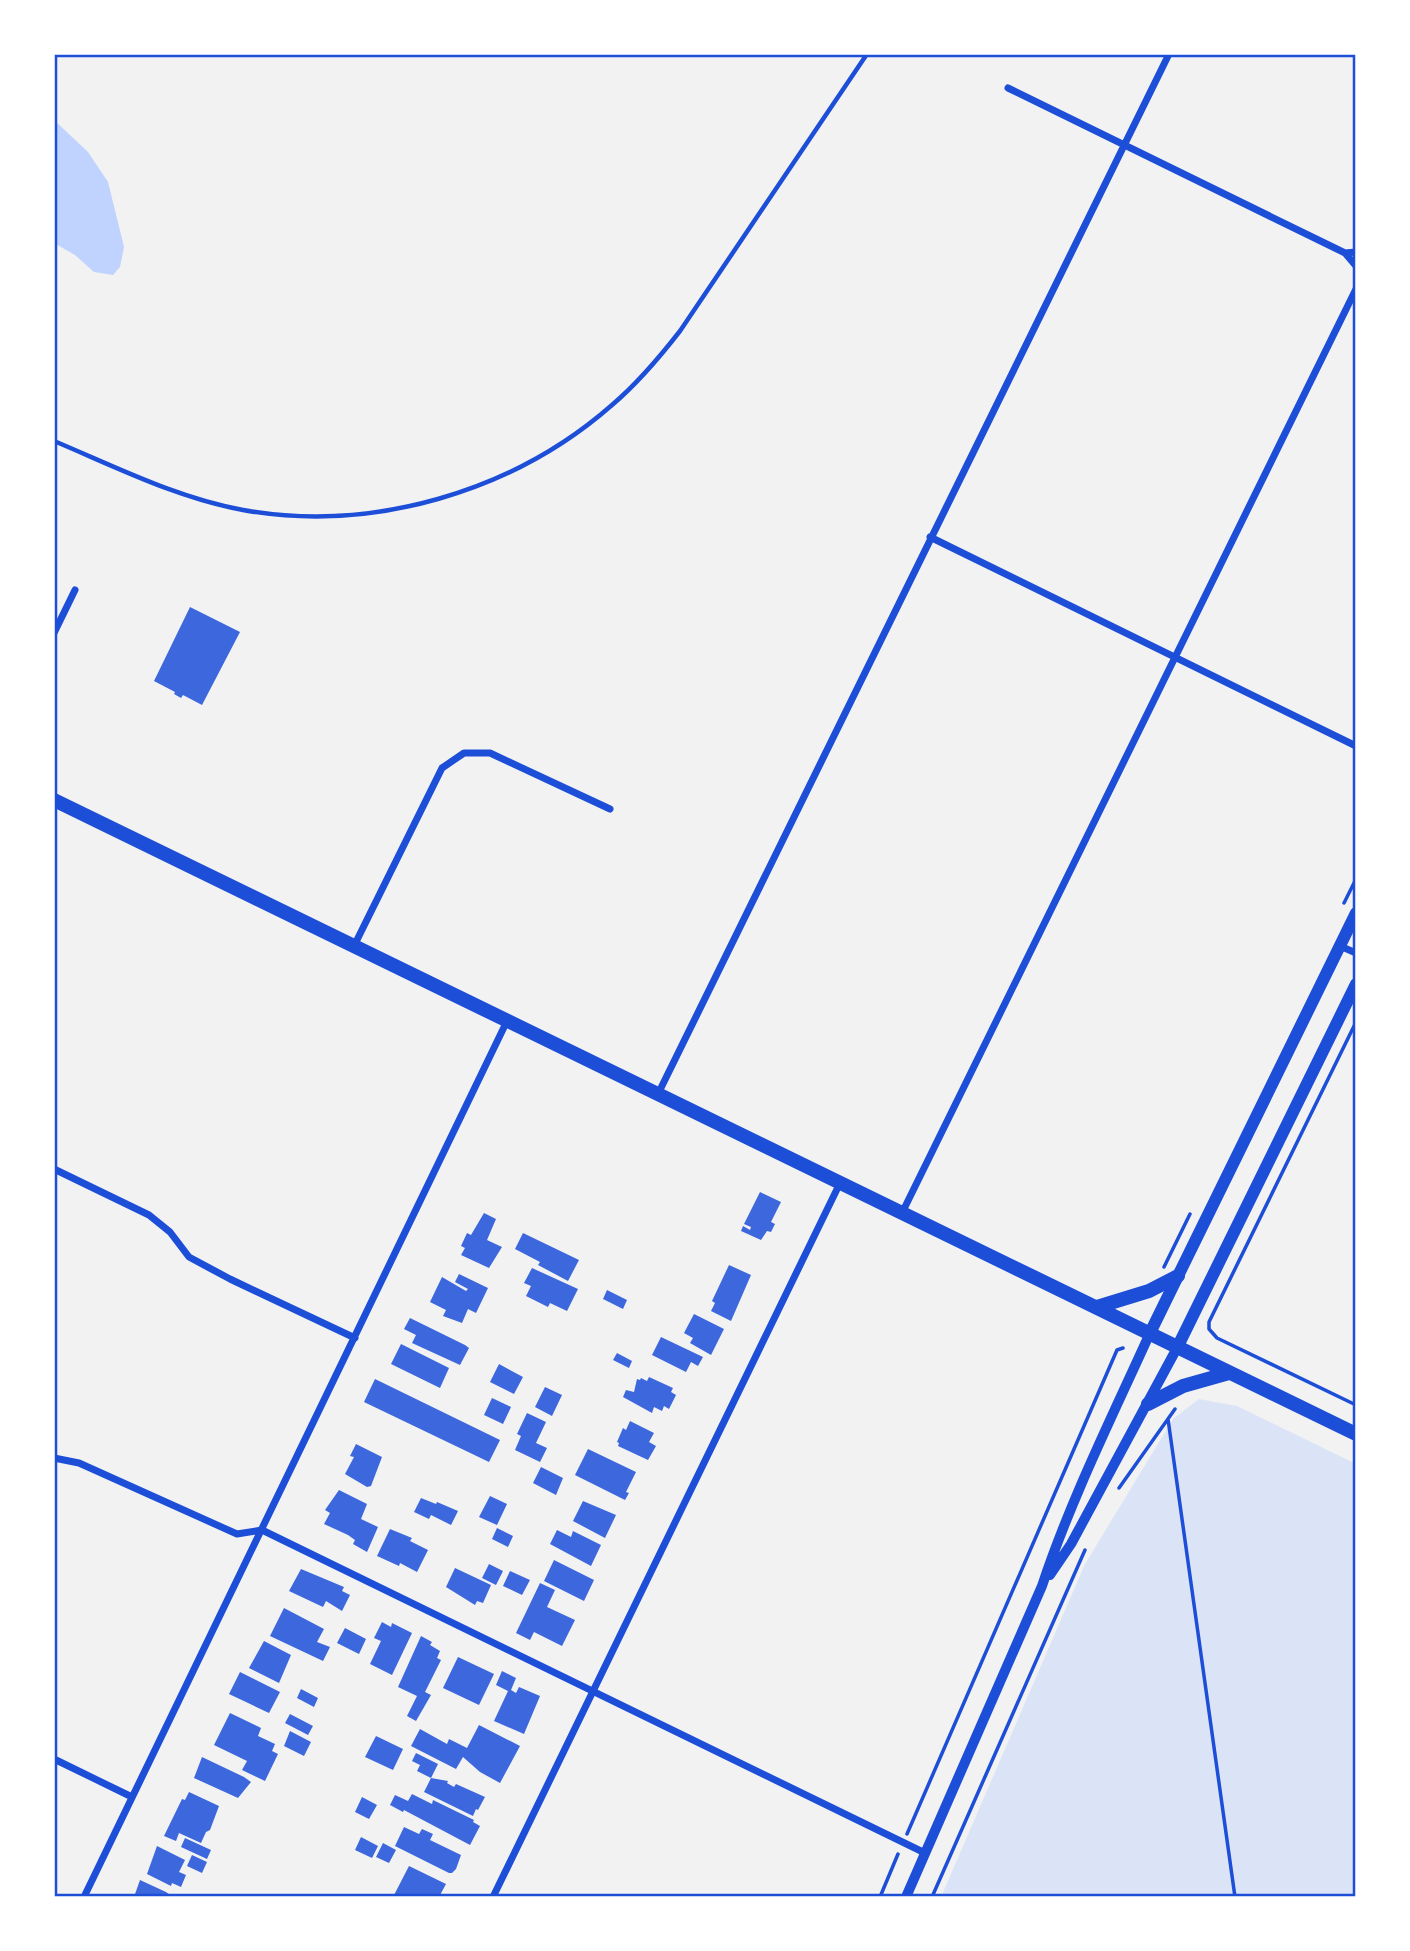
<svg xmlns="http://www.w3.org/2000/svg" width="1410" height="1951" font-family="'DM Sans',sans-serif">
<rect width="100%" height="100%" fill="#f2f2f2"/>
<path fill="#dbe4f7" d="M1199,1399L1237,1406L1356,1464V1897H941L1085,1564L1173,1419Z"/>
<path fill="#bfd3fe" d="M54,120L88,152L108,182L124,247L120,267L113,275L94,272L75,255L54,243Z"/>
<path fill="#3d67dc" d="M190,607L240,632L202,705L183,695L181,698L174,694L175,692L154,681Z
M760,1192L781,1202L771,1222L775,1224L771,1232L767,1231L761,1240L741,1231L743,1226L750,1230L751,1227L744,1224Z
M484,1213L496,1219L487,1240L502,1247L489,1268L461,1255L465,1248L461,1246L467,1233L471,1235Z
M523,1233L579,1260L568,1281L538,1265L540,1262L515,1249Z
M729,1265L751,1275L731,1321L711,1311L715,1303L712,1301Z
M532,1268L578,1289L567,1311L550,1303L548,1307L526,1296L531,1286L524,1283Z
M459,1274L488,1288L476,1313L468,1309L462,1323L443,1316L446,1310L430,1302L442,1277L466,1291L468,1289L455,1282Z
M607,1290L627,1300L623,1309L603,1299Z
M694,1314L724,1329L711,1355L690,1343L693,1338L684,1333Z
M410,1318L465,1345L469,1348L460,1365L412,1343L416,1335L404,1329Z
M661,1337L703,1357L698,1366L691,1362L686,1372L652,1355Z
M401,1344L449,1368L440,1388L391,1364Z
M617,1353L632,1361L629,1368L613,1360Z
M499,1364L523,1377L514,1394L490,1382Z
M649,1377L673,1388L671,1392L676,1395L669,1409L664,1406L662,1411L654,1407L652,1413L623,1397L626,1390L634,1392L637,1379L640,1380L641,1378L647,1381Z
M375,1379L500,1440L489,1462L364,1402Z
M545,1387L562,1395L552,1416L535,1407Z
M492,1398L511,1407L503,1424L484,1415Z
M527,1413L546,1422L536,1443L547,1448L540,1462L515,1450L521,1436L517,1434Z
M630,1421L654,1433L649,1442L656,1446L648,1460L618,1446L619,1443L617,1442L623,1428L626,1430Z
M356,1444L382,1457L371,1486L367,1487L345,1474L354,1457L350,1456Z
M588,1449L636,1472L626,1492L629,1493L625,1500L575,1475Z
M541,1467L563,1478L556,1495L533,1483Z
M339,1490L367,1504L361,1519L378,1527L367,1552L353,1544L355,1540L348,1535L324,1524L330,1513L325,1510Z
M490,1496L507,1504L497,1525L479,1517Z
M421,1498L436,1504L437,1502L458,1511L451,1525L431,1515L429,1519L414,1512Z
M583,1501L616,1515L605,1538L573,1521Z
M497,1528L513,1536L508,1547L492,1539Z
M390,1529L412,1538L410,1541L428,1550L417,1572L400,1563L399,1566L377,1556Z
M557,1530L571,1537L573,1531L601,1545L591,1566L550,1544Z
M554,1560L594,1580L584,1601L544,1581Z
M489,1564L503,1571L496,1585L482,1578Z
M455,1568L491,1585L483,1603L477,1601L475,1605L446,1587Z
M301,1569L344,1587L342,1591L350,1595L342,1611L326,1601L323,1607L289,1591Z
M510,1571L530,1580L522,1595L503,1586Z
M540,1583L555,1590L547,1607L575,1620L562,1646L534,1632L530,1640L516,1633Z
M284,1608L324,1629L317,1642L330,1647L323,1661L270,1636Z
M382,1622L391,1627L392,1623L412,1633L392,1675L370,1664L381,1641L374,1638Z
M345,1628L366,1639L359,1654L337,1643Z
M421,1636L432,1642L430,1645L440,1651L437,1658L441,1660L425,1692L431,1695L416,1721L407,1716L417,1696L398,1687Z
M264,1641L291,1655L279,1683L249,1668Z
M458,1657L494,1674L479,1705L443,1688Z
M502,1671L516,1678L511,1690L516,1693L519,1687L540,1696L524,1734L494,1721L508,1691L496,1685Z
M240,1672L280,1692L269,1713L229,1694Z
M301,1689L318,1698L314,1707L297,1698Z
M230,1713L261,1728L258,1736L275,1744L272,1751L278,1754L265,1781L242,1770L247,1761L214,1745Z
M290,1714L313,1726L308,1735L285,1723Z
M479,1725L520,1746L500,1783L480,1772L463,1757L456,1769L411,1746L420,1729L447,1744L449,1739L467,1748Z
M290,1731L311,1742L304,1756L284,1746Z
M376,1736L403,1749L393,1770L365,1757Z
M416,1753L438,1764L431,1778L448,1781L447,1783L454,1787L456,1784L485,1797L478,1810L476,1809L473,1816L424,1792L431,1778L417,1771L420,1765L412,1761Z
M202,1757L244,1777L251,1782L238,1798L194,1778Z
M189,1792L219,1806L210,1830L206,1832L201,1843L179,1833L176,1841L164,1836L182,1799L185,1800Z
M412,1794L432,1804L433,1800L474,1820L473,1822L480,1826L470,1845L404,1810L403,1812L390,1805L395,1795L408,1801Z
M362,1797L377,1805L369,1819L355,1812Z
M404,1827L419,1834L422,1829L433,1834L430,1840L461,1855L456,1869L452,1873H449L395,1846Z
M361,1837L378,1846L372,1858L355,1850Z
M185,1838L211,1850L207,1859L181,1847Z
M383,1843L396,1850L389,1863L376,1857Z
M157,1846L185,1860L179,1872L186,1875L181,1887L172,1883L171,1886L147,1874Z
M192,1855L207,1862L202,1873L187,1866Z
M409,1866L446,1884L439,1897H393Z
M140,1880L166,1892L173,1897H134Z"/>
<g fill="none" stroke-linecap="round" stroke-linejoin="round">
<path stroke="#1d4ed8" stroke-width="3.5" d="M1344,903L1356,879
M1356,1022L1209,1322V1329L1217,1338L1356,1405
M1164,1267L1190,1214
M1168,1419L1235,1897
M1119,1488L1175,1409
M907,1834L1117,1350L1123,1348
M880,1897L898,1854
M932,1897L1085,1550"/>
<path stroke="#1d4ed8" stroke-width="4.5" d="M54,441C116,467 177,498 243,510C372,533 513,492 612,405C638,383 659,358 680,331L867,54"/>
<path stroke="#1d4ed8" stroke-width="7" d="M1008,88L1345,253L1356,266
M1345,253L1356,252
M930,537L1356,746
M54,633L75,590
M354,946L442,768L464,753H490L610,809
M1340,946L1356,953
M658,1094L1169,54
M54,1169L149,1215L170,1232L189,1257L230,1279L355,1338
M902,1213L1356,289
M54,1458L79,1463L237,1534L262,1530L925,1853
M54,1759L132,1797
M84,1897L507,1021
M493,1897L840,1183"/>
<path stroke="#1d4ed8" stroke-width="10" d="M1050,1575L1071,1544L1177,1348
M906,1897L1042,1586C1071,1499 1112,1417 1150,1333"/>
<path stroke="#1d4ed8" stroke-width="12" d="M1150,1333L1356,913
M1177,1348L1356,984"/>
<path stroke="#1d4ed8" stroke-width="14" d="M54,800L1356,1434
M1097,1307L1149,1291L1178,1276
M1148,1404L1183,1386L1229,1373"/>
</g>
<rect width="1410" height="1951" fill="none" stroke="#ffffff" stroke-width="112"/>
<rect x="56" y="56" width="1298" height="1839" fill="none" stroke="#1d4ed8" stroke-width="2.5"/>
</svg>
